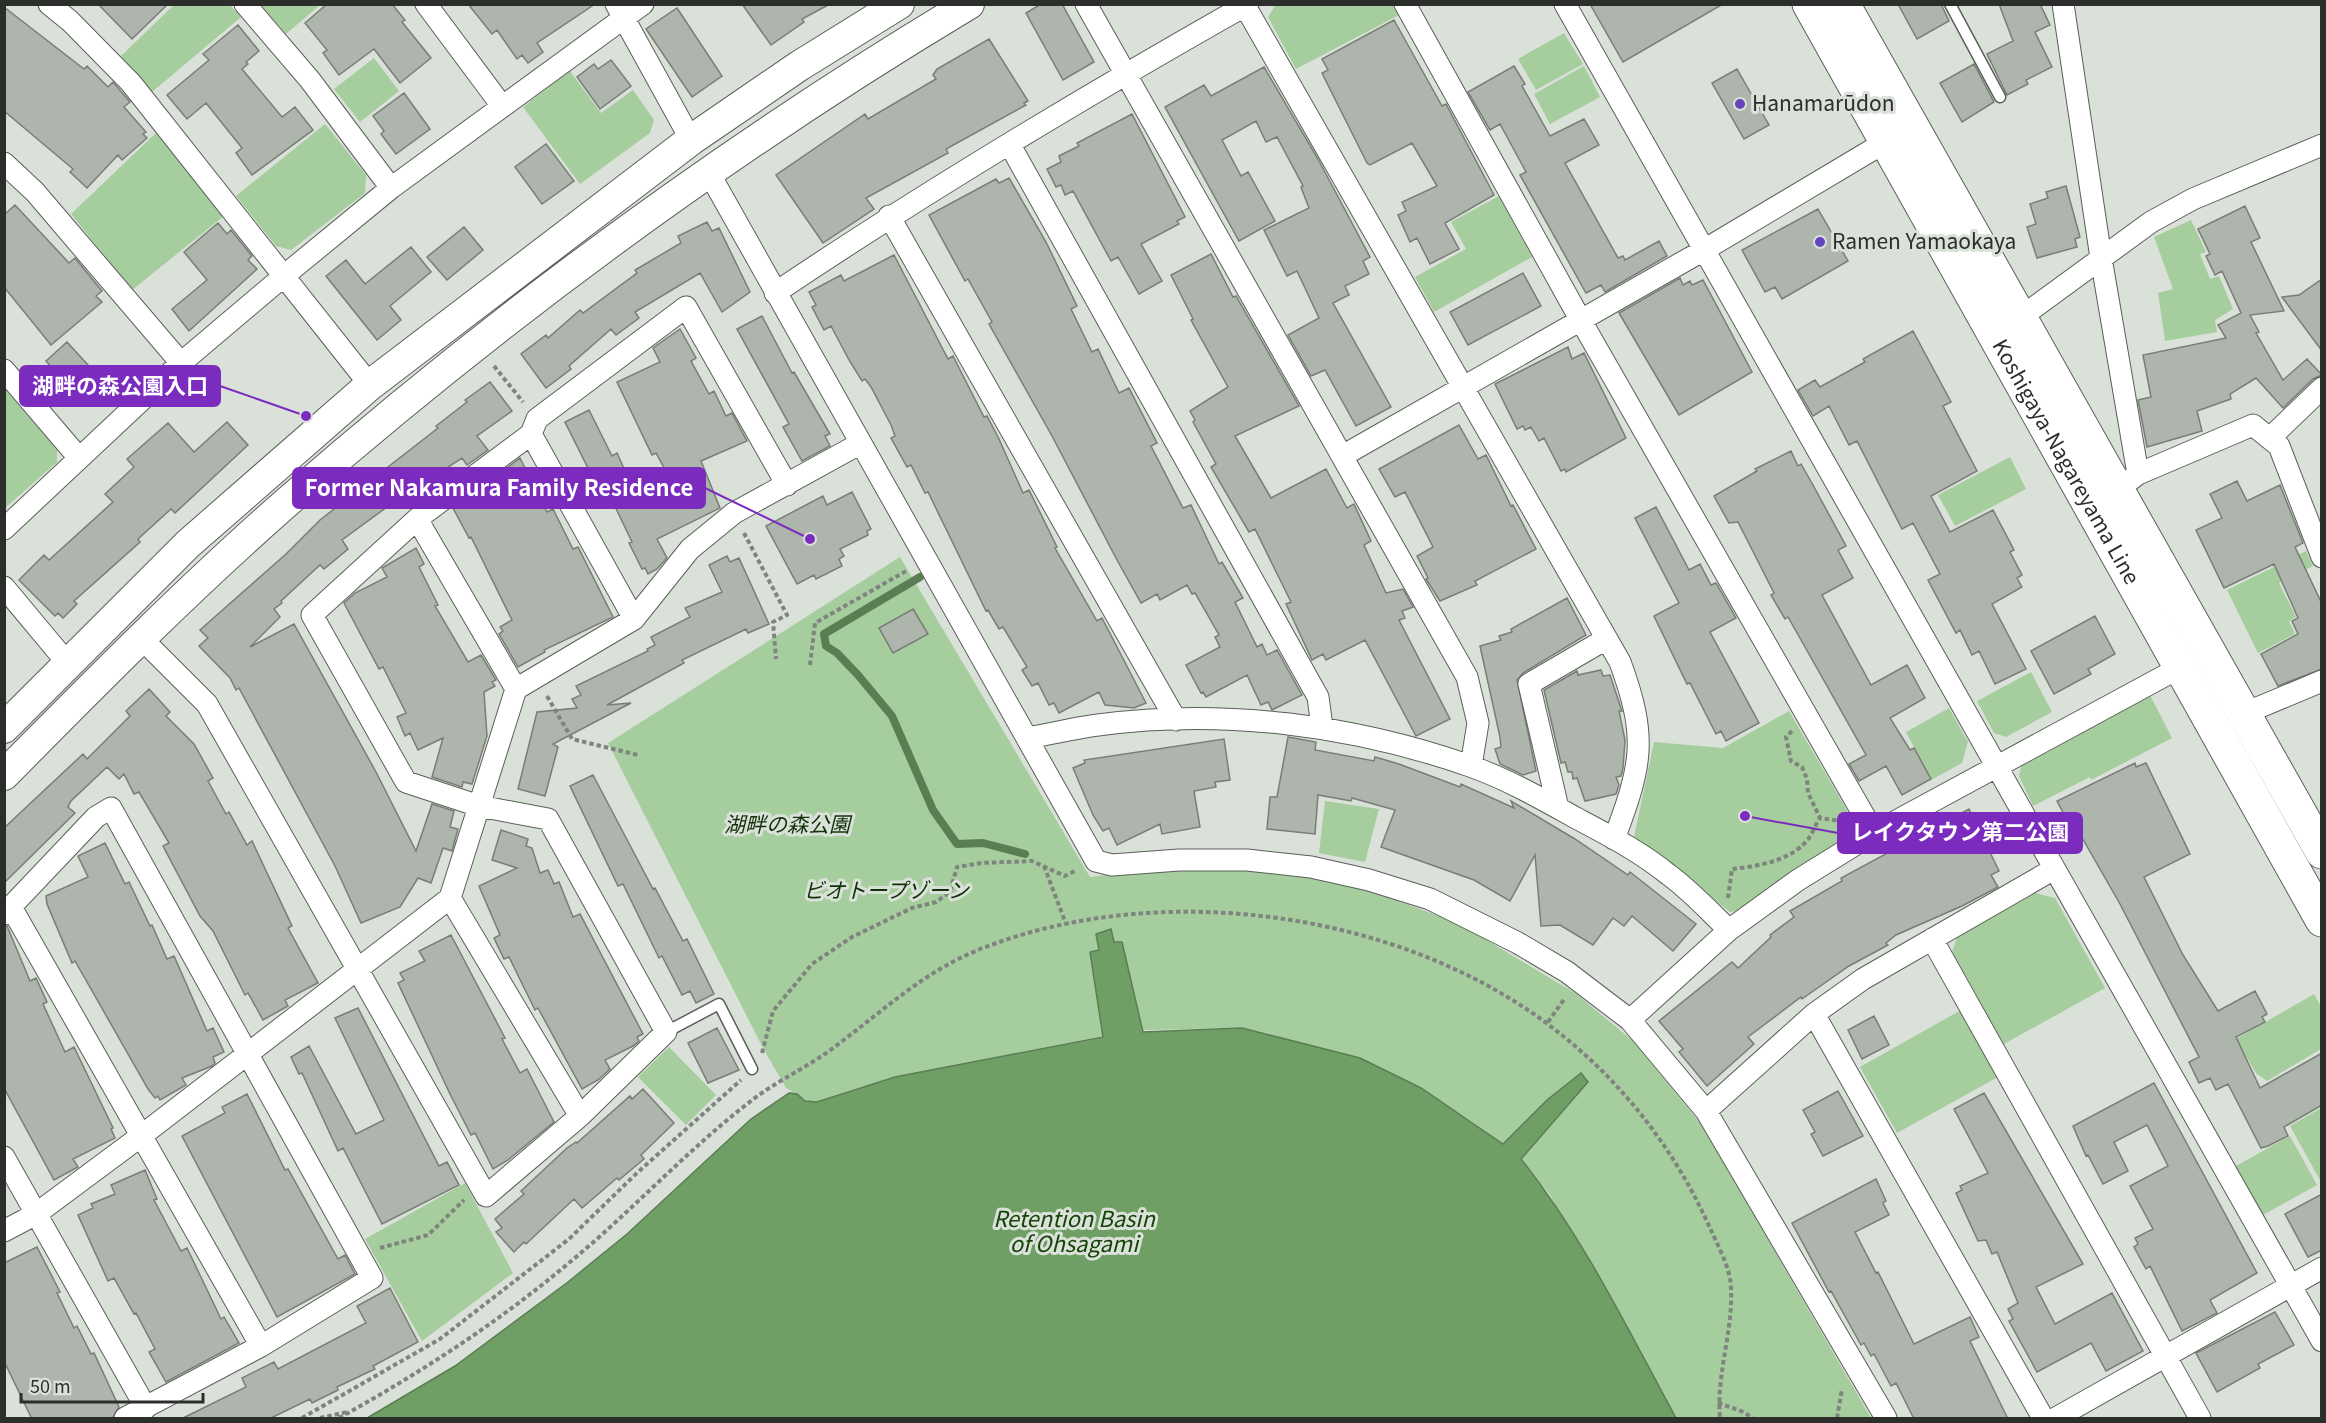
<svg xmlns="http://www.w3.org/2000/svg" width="2326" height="1423" font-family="Georgia,'Noto Sans JP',serif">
<rect width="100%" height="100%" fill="#dae1d9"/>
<path fill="#a6cd9d" d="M1276,4L1394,5L1399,15L1296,69L1268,17Z
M174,5H230L241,17L152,92L121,56Z
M261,5H320L286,34Z
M1564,33L1583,64L1536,90L1518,59Z
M374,58L399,91L360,122L334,89Z
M1584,66L1600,97L1550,124L1534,94Z
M570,71L601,113L633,90L654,120L650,133L580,184L523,107Z
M325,124L366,175L365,193L291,250L276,246L236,196Z
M157,132L224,216L132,290L71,214Z
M1499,196L1532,257L1434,312L1415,277L1466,249L1451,222Z
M2191,220L2206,252L2200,254L2210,279L2219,276L2233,309L2215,320L2217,332L2165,341L2158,293L2173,289L2154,237Z
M4,384L57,448V462L5,508Z
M2010,457L2026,489L1955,526L1938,495Z
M2306,551L2313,566L2279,583L2296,617L2289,621L2295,634L2258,653L2227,590Z
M900,557L1090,877L1140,871L1216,867L1290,873L1363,888L1458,923L1575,993L1632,1040L1702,1125L1871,1418H1676L1550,1195L1521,1159L1474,1123L1421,1088L1360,1058L1312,1048L1267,1033L1242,1028L1102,1031L1103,1036L917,1073L858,1088L817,1102L805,1101L797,1094L789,1093L792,1091L786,1088L764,1050L608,743Z
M2031,672L2052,712L2006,737L1994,733L1977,701Z
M2150,695L2172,738L2091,780L2090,777L2033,806L2019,776L2022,764Z
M1949,708L1968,742L1962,763L1931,780L1906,732Z
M1789,711L1855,824L1852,836L1741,910L1730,912L1634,837L1654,742L1723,748Z
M1325,801L1379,809L1365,862L1319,853Z
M2032,892L2055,898L2105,988L2004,1044L1952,952L1958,935Z
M2314,994L2321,1007V1049L2267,1081L2256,1073L2236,1039Z
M1961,1010L1998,1077L1897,1133L1860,1067Z
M669,1047L716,1095L686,1125L638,1077Z
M2321,1108V1182L2290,1126Z
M2290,1136L2317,1185L2263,1215L2236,1166Z
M465,1183L513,1273L422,1341L365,1239Z"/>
<path fill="#6f9f65" stroke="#5b7d54" stroke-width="1.5" d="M1111,929L1114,942H1122L1143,1032L1242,1028L1360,1058L1421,1088L1503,1144L1547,1100L1581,1073L1588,1082L1521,1159C1584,1238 1628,1330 1676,1418H367L455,1366L568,1282L627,1234L751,1119L789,1093L797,1094L805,1101L817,1102L895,1077L1103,1037L1090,952L1099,950L1096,934Z"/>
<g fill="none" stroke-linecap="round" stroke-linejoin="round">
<path stroke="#5b7d54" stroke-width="8" d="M920,577L824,634L826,646L837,653L858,675L892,716L933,810L957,844L983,843L1025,854"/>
</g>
<path fill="#aeb5ad" stroke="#787e76" stroke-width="1.5" d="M98,4H168L132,39Z
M327,4H392L405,20L402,22L431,58L400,83L374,49L339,75L323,53L327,50L305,23Z
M468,4H595L537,43L543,52L528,63L522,55L517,59L497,30L492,34Z
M742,4H830L802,19L804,22L771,45Z
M1041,4H1062L1094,62L1063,80L1026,13Z
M1590,4H1723L1623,62Z
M1898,4H1941L1949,21L1917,39Z
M1999,4H2040L2050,25L2035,32L2052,67L2026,80L2028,84L2007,95L1987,54L2013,41Z
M4,7L84,69L87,66L108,87L113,82L130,102L124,107L146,132L143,134L147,138L122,160L118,155L87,188L70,172L73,169L4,111Z
M677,8L722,76L692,97L646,29Z
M1394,20L1442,106L1446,104L1494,195L1445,223L1459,249L1430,264L1417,238L1410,242L1398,215L1406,211L1402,202L1437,186L1412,143L1370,165L1367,163L1322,73L1328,70L1322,59Z
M238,25L259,51L246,62L248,64L242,69L282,117L295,107L313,130L252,175L236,153L242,148L206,103L187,119L167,95L209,60L203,54Z
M989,39L1028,101L1024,103L1026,105L946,149L948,153L866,198L874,209L823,243L776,175L865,114L868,119L936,79L933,75L937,69Z
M611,60L631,86L600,109L577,77L594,64L598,69Z
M1974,64L1994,102L1962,122L1940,83Z
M1514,66L1525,84L1522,86L1550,136L1584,119L1599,145L1565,163L1618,258L1623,256L1625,260L1659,241L1667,256L1605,292L1601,285L1586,293L1520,175L1526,172L1500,124L1490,130L1468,92Z
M1264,67L1318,159L1370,257L1363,261L1369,274L1345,286L1349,295L1333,303L1391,407L1356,426L1325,370L1311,376L1288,335L1319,318L1297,271L1287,276L1264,230L1309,208L1301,187L1303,186L1277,137L1266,142L1256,121L1222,140L1241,176L1248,172L1275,221L1239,241L1165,107L1204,85L1211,96Z
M1737,69L1769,125L1744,139L1712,83Z
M404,93L430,129L396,154L381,134L384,131L373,116Z
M1132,114L1185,217L1177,221L1179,224L1141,244L1162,281L1139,294L1118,257L1111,261L1073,191L1065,195L1061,185L1056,187L1047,169L1061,162L1059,156L1079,146L1077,143Z
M546,144L574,181L542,204L515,167Z
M1009,178L1046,242L1077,306L1071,309L1092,352L1098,349L1119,393L1129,388L1157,443L1151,446L1183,508L1191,505L1219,564L1222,562L1243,598L1235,602L1257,647L1262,644L1267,655L1277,650L1302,695L1272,710L1268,702L1261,705L1247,675L1206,697L1203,692L1201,693L1186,665L1220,647L1215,637L1219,635L1195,593L1192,594L1187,585L1160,600L1157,594L1141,603L1117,560L1052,436L989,324L992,322L968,279L965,281L929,215L996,179L999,183Z
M2066,186L2080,237L2075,239L2077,247L2037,258L2027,227L2036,224L2030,204L2048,198L2046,192Z
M15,205L69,263L75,258L102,291L96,296L102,302L51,345L4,287V215Z
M2245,206L2260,238L2251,242L2284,311L2250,315L2259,332L2256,333L2283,380L2307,359L2322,375L2313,379L2283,408L2256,378L2230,394L2231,399L2197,411L2202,431L2147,447L2138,400L2151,397L2143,355L2226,338L2218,325L2241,313L2222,271L2215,275L2206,256L2210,254L2198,229Z
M1818,209L1848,261L1782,299L1775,287L1765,292L1742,250Z
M707,222L712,231L719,228L750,292L722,312L700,273L635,312L639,318L616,335L611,329L569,366L571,369L546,388L521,354L546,335L548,338L580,310L583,313L637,273L635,270L681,243L678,236Z
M218,223L227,234L231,230L252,256L248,260L257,269L189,331L172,309L207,280L184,252Z
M464,227L483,250L447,280L427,257Z
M411,247L431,272L390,306L401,320L377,340L326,276L346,260L365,284Z
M1211,254L1233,297L1236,296L1299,406L1235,436L1271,498L1326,469L1347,508L1354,504L1371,541L1364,545L1386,593L1403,589L1413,607L1402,611L1405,618L1399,620L1450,719L1416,736L1365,640L1326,660L1323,654L1312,660L1286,604L1291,602L1255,529L1249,532L1211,467L1216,464L1193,422L1195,420L1190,411L1228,387L1191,320L1193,319L1171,275Z
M894,255L948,359L953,356L984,417L987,416L999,439L1023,493L1029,490L1057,547L1055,548L1097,621L1102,618L1146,703L1134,708L1105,705L1099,692L1059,713L1054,703L1049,705L1038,683L1032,686L1022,670L1027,667L1003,627L999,629L988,610L986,611L928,492L925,493L911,465L907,467L891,438L895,436L891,425L871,387L865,379L862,381L849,360L831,326L824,330L812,307L816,305L809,292L841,275L844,281Z
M1523,273L1541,306L1468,345L1450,312Z
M1680,278L1683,285L1690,281L1692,285L1703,280L1752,372L1679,415L1619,313Z
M2322,279V351L2282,297L2299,295Z
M762,316L792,373L794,372L830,434L825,436L830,446L802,461L783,427L789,424L737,329Z
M680,329L696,358L691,361L709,394L714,391L726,416L732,413L747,441L701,461L720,508L657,539L667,558L657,569L648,574L645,568L642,569L629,543L632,542L610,496L607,498L603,491L600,492L565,422L589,410L612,456L617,453L642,508L677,492L656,453L652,455L617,382L660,362L653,348Z
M1913,331L1951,402L1943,406L1977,471L1931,496L1950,532L1993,510L2014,550L2010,552L2022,575L2017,578L2022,587L1992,604L2026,669L1995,684L1979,651L1972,655L1960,630L1956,633L1928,580L1940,574L1913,523L1902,529L1857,441L1849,445L1829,406L1813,416L1798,390L1815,380L1820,387L1865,362L1863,359Z
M67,342L88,365L66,384L46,361Z
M1568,347L1572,359L1584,353L1626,438L1566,472L1565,469L1561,471L1544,438L1539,441L1531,427L1525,430L1523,426L1517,429L1495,384Z
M490,382L512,411L477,436L488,450L467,465L462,458L419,486L417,485L342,540L348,549L324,569L320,565L281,601L282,603L274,609L280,617L250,647L294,624L376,772L416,851L432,804L454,811L450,827L458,829L452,851L443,848L431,883L418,878L400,907L361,923L335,866L239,688L236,690L230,678L199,646L208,638L200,630L286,554L320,520L438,428L436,426L467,402L465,400Z
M227,422L248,445L175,513L171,509L138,539L140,542L74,601L77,604L63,618L58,613L55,616L19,580L44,555L49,560L113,502L105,494L134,467L127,459L168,423L194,452Z
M1459,425L1478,459L1486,455L1511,506L1513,505L1536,549L1475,581L1477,585L1440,601L1426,579L1428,578L1417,556L1433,547L1405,492L1395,497L1379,469Z
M1791,451L1798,466L1801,464L1813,485L1846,546L1838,550L1853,578L1822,595L1871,685L1907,665L1925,698L1890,718L1910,750L1914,748L1931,779L1902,795L1886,766L1859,781L1849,764L1866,755L1788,617L1785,619L1771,595L1774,593L1738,522L1729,523L1714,496L1757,471L1755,469Z
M520,458L547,512L553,509L573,549L578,547L613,617L544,650L545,652L518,667L499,634L503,631L500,627L512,620L471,537L469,538L453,508L485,489L483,486Z
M2237,481L2247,501L2280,485L2303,543L2295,547L2322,604V669L2278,686L2261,654L2298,634L2292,621L2298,618L2274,564L2224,588L2196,530L2222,518L2210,494Z
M852,492L871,529L867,531L868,535L840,549L844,556L839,559L842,566L816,579L814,575L797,584L766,526L823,496L827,505Z
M1656,507L1689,570L1700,564L1711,585L1716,583L1736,618L1710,632L1759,723L1726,741L1721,731L1716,734L1690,683L1687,684L1654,616L1679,603L1635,518Z
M416,548L424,564L419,567L438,605L435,606L468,662L481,655L496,680L492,682L495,686L484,692L487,736L472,784L463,782L462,787L432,777L443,738L418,750L410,733L405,736L397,717L406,713L383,667L379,669L344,603L355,593L387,577L382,568Z
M727,556L730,562L739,558L769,624L748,633L746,629L682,660L684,663L607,705L631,703L553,744L558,747L545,796L518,789L537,712L577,708L572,699L581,695L576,686L648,651L647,649L655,645L651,637L690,617L685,608L722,592L709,565Z
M1567,598L1586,635L1523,673L1517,680L1536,771L1523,775L1500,764L1495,749L1501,747L1500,737L1480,646L1501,640L1499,636L1512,632L1511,629Z
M913,609L928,634L893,653L879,628Z
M2095,616L2115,654L2088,669L2091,674L2054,694L2031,651Z
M1601,670L1603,676L1610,675L1622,711H1619L1625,740L1623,768L1621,776L1616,777L1619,785L1616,794L1585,801L1577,778L1573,779L1572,772H1568L1565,762L1561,763L1544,690L1577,671L1578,675Z
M149,689L170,712L166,716L194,744L213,778L208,781L226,814L229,812L247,845L252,841L292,926L288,928L318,983L285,1000L288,1006L263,1020L248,993L245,995L213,931L200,916L163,846L169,843L139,792L134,794L124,774L119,779L107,767L71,801L68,807L75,813L4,883V828L83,754L87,759L130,716L126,711Z
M1288,737L1316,742L1315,750L1374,761L1375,757L1399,764L1460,787L1461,784L1514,808L1511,801L1575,839L1628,875L1630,872L1696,924L1673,951L1632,916L1624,926L1613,918L1593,945L1560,925L1541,926L1535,855L1510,901L1474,880L1381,847L1395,810L1352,798L1351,801L1318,795L1315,834L1267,829L1270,797H1277Z
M1224,739L1230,780L1215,782L1216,787L1194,791L1200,827L1162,834L1160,824L1117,845L1109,828L1103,831L1093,815L1073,768L1085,763L1084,760Z
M2135,763L2136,767L2146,763L2190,854L2144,877L2183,955L2218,1011L2255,991L2267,1014L2262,1017L2265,1022L2236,1037L2260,1088L2322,1053V1105L2284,1127L2288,1136L2268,1146L2261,1148L2228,1084L2216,1090L2210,1078L2199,1083L2189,1062L2199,1057L2120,904L2077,829L2073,831L2057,801Z
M593,775L653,889L655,888L683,941L687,939L714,994L696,1003L690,991L682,995L662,956L659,958L623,884L618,886L570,786Z
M1969,809L1999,871L1991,875L1998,887L1962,906L1896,935L1886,943L1888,945L1849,966L1802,999L1801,997L1748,1037L1754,1044L1707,1086L1679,1052L1683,1049L1659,1021L1732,962L1738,968L1771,937L1770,935L1794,917L1790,911L1842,881L1841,878Z
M501,830L528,839L526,846L532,848L540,873L548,870L554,884L559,882L573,917L580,914L643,1034L637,1037L639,1041L633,1046L605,1060L610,1069L598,1080L582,1089L538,1008L535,1010L509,957L504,959L494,938L500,935L479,886L517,868L492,860Z
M105,843L125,884L129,882L150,926L152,925L167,959L174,956L207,1031L213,1028L224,1052L213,1057L215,1063L212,1066L182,1078L186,1085L160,1100L158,1096L155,1098L148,1089L75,961L72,963L47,904L46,896L88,877L78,856Z
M4,926H7L30,981L36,978L47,1002L43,1004L65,1052L74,1047L113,1128L111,1129L115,1138L73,1159L78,1167L54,1180L4,1088Z
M451,935L505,1038L502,1039L520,1073L527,1069L554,1122L508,1160L493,1169L475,1133L471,1135L450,1094L398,983L404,980L400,973L425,961L419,951Z
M358,1008L439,1166L447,1162L459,1185L382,1224L343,1148L338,1151L302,1073L299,1074L291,1057L309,1046L356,1134L384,1120L335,1018Z
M1874,1016L1889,1045L1862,1059L1848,1030Z
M717,1028L739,1070L708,1083L688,1043Z
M2154,1083L2257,1273L2210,1300L2217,1313L2182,1331L2150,1266L2146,1269L2134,1247L2138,1244L2135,1238L2153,1229L2130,1186L2168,1166L2147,1125L2114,1142L2128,1171L2103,1184L2088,1155L2086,1156L2073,1126Z
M643,1089L674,1123L641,1155L644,1159L619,1180L617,1178L582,1208L574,1199L526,1244L524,1242L514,1252L496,1232L502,1228L495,1219L524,1194L521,1191L567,1148L576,1142L577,1143L630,1096L632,1099Z
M1838,1091L1863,1136L1823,1156L1811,1134L1815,1132L1803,1110Z
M1984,1093L2083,1264L2036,1287L2055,1324L2112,1293L2143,1351L2106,1371L2091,1343L2037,1372L2009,1321L2013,1319L2008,1309L2018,1303L1997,1252L1992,1254L1986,1240L1978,1241L1956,1193L1962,1190L1960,1186L1988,1173L1954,1109Z
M247,1094L285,1170L288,1169L338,1259L345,1255L355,1274L277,1317L182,1136L225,1113L222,1107Z
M145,1170L157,1199L154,1200L181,1251L187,1248L221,1319L224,1317L239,1343L166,1382L149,1352L155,1349L136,1313L134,1314L114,1278L108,1281L78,1215L93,1208L91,1204L115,1194L111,1185Z
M1876,1179L1886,1201L1883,1203L1889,1215L1855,1232L1876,1273L1878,1272L1914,1344L1970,1317L1979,1337L1970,1341L2008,1419H1914L1896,1383L1891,1386L1874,1354L1871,1356L1864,1343L1861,1345L1831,1291L1829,1292L1792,1223Z
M2322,1194V1250L2308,1257L2285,1214Z
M37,1247L60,1292L57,1293L74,1328L77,1326L91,1354L94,1353L119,1407L112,1419H32L4,1361V1263Z
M390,1288L418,1342L373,1366L375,1369L337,1387L338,1390L312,1403L310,1399L269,1419H181L246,1387L242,1378L274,1362L278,1369L366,1323L357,1306Z
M2275,1312L2294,1345L2258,1364L2260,1368L2217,1392L2196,1353Z"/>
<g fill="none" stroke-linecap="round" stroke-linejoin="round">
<defs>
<path id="lane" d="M1950,4L2000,97
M666,1032L719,1004L752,1069"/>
<path id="street" d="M49,4L70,21L131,83L370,385
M245,4L310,80L391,188
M426,4L502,106
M616,4L691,140
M1086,4L1467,677L1478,723L1471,766
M1405,4L1580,319L1874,833
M1565,4L2322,1341
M2063,4L2101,258L2138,474L2117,490
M1245,6L1620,662C1648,738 1642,765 1614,839
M1010,145L1318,697L1322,727
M4,163L35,192L181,363
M709,173L1096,861L1112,865L1179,860H1247L1311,867L1369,880L1430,899L1518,943L1567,972L1630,1020L1706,1111L1886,1418
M889,216L1176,720
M775,293C928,190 1087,95 1248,4
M2021,317L2151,222L2193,199L2322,145
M4,370L79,458
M2271,437L2322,388
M1344,455L1704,250L1887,141
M2138,474L2253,425L2279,446L2322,557
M417,519L516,689
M4,529L181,363L285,275L391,188L643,4
M4,587L69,665
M634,619L531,434L537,419L686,307L787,485
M141,638L207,704L486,1196L580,1116L666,1032L548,819L479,806L406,782L312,615L417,519L531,434
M2243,714L2322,681
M1027,738C1051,734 1074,728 1098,725C1222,708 1353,725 1470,766C1507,779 1542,799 1576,818C1608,835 1641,852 1669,875C1691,891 1710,912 1729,930
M1558,808L1529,684L1606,639
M450,898L580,1116
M11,907L261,1346
M4,914L96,817L111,808L372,1278L261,1346L125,1418
M1932,939L2200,1418
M1814,1014L2043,1418
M1630,1020L1729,930L1798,880L1874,833L2179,668
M1706,1111L1814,1014L1863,979L2054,869
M4,1157L146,1408
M4,1231L36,1214L141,1136L450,898L516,689L634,619L690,549L734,513L861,443
M2056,1418L2322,1268"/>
<path id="secondary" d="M4,728L188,544L370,385L691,140L799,66L899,4
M4,775C96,682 188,589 286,503C499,317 727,149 969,4"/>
<g id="primary">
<path id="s1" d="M1809,4L2322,920"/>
<path d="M1843,4L2322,852"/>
</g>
</defs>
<use href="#lane" stroke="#5a6059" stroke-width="13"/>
<use href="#street" stroke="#5a6059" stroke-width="23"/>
<use href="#secondary" stroke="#5a6059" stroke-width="32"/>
<use href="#primary" stroke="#5a6059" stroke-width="35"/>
<path stroke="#7f847f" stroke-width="4" stroke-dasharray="4.5 3" stroke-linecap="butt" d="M494,366L523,402
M744,533L787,615L773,622L776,659
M810,665L815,623L908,570
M547,696L572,739L638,755
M1792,731L1786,737L1791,761L1802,767L1807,779L1808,793L1820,818L1841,821
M1044,866L1066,924
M1728,898L1732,869C1758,866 1792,861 1809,838C1813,832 1816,824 1820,818
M1548,1022L1565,998
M762,1053L773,1011L812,964L852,937L912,908L936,902L950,892L957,867L981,863L1032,861L1065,876L1077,870
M380,1248L428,1235L464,1200
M1718,1403L1741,1411L1753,1418
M302,1418L440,1339L569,1239L638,1172L741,1080
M320,1418L347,1412
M339,1418C420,1373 499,1322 570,1262C632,1211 687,1150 751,1101C775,1082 804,1069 829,1051C880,1014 923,971 983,948C1132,890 1320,904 1463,973C1574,1026 1660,1116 1710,1228C1718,1246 1731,1269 1731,1289C1733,1333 1716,1374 1720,1418
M1837,1418L1842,1389"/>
<use href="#lane" stroke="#fff" stroke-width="10"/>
<use href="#street" stroke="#fff" stroke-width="21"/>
<use href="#secondary" stroke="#fff" stroke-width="30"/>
<use href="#primary" stroke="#fff" stroke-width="33"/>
</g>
<g fill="#6445bd" stroke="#dae1d9" stroke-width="2">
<circle cx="1740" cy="104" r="6"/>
<circle cx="1820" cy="242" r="6"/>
</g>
<g text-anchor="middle" stroke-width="6" stroke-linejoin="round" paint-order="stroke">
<g font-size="21" fill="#2b2e2b" stroke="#dae1d9" text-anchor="start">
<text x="1752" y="111">Hanamarūdon</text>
<text x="1832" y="249">Ramen Yamaokaya</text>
</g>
<g font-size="21" fill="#2b2e2b" stroke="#dae1d9">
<text dy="7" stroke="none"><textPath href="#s1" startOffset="525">Koshigaya-Nagareyama Line</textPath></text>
</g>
<g font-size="21" font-style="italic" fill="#103208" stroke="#dae1d9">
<text x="787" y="832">湖畔の森公園</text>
<text x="886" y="898">ビオトープゾーン</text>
</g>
<g font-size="22" font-style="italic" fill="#144407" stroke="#dae1d9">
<text x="1074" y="1227">Retention Basin<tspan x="1074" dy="25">of Ohsagami</tspan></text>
</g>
</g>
<path fill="none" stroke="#7b2cbf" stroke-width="2" d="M306 416L220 386M810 539L705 488M1745 816L1838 833"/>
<g fill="#7b2cbf" stroke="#dae1d9" stroke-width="2">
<circle cx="306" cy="416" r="6"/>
<circle cx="810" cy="539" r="6"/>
<circle cx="1745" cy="816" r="6"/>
</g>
<g fill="#7b2cbf" stroke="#7b2cbf" stroke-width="2">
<rect x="20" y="366" width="200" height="40" rx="6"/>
<rect x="293" y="468" width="412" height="40" rx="6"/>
<rect x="1838" y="813" width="244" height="40" rx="6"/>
</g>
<g font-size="22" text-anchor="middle" font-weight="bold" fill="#fff">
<text x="120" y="394">湖畔の森公園入口</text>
<text x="499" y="496">Former Nakamura Family Residence</text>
<text x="1960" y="840">レイクタウン第二公園</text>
</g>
<rect width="2326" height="1423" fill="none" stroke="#2b2e2b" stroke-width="12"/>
<path d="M21 1393v9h182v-9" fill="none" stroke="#2b2e2b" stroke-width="3"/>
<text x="30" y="1393" font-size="18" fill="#2b2e2b" stroke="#dae1d9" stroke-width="4.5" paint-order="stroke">50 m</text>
</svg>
